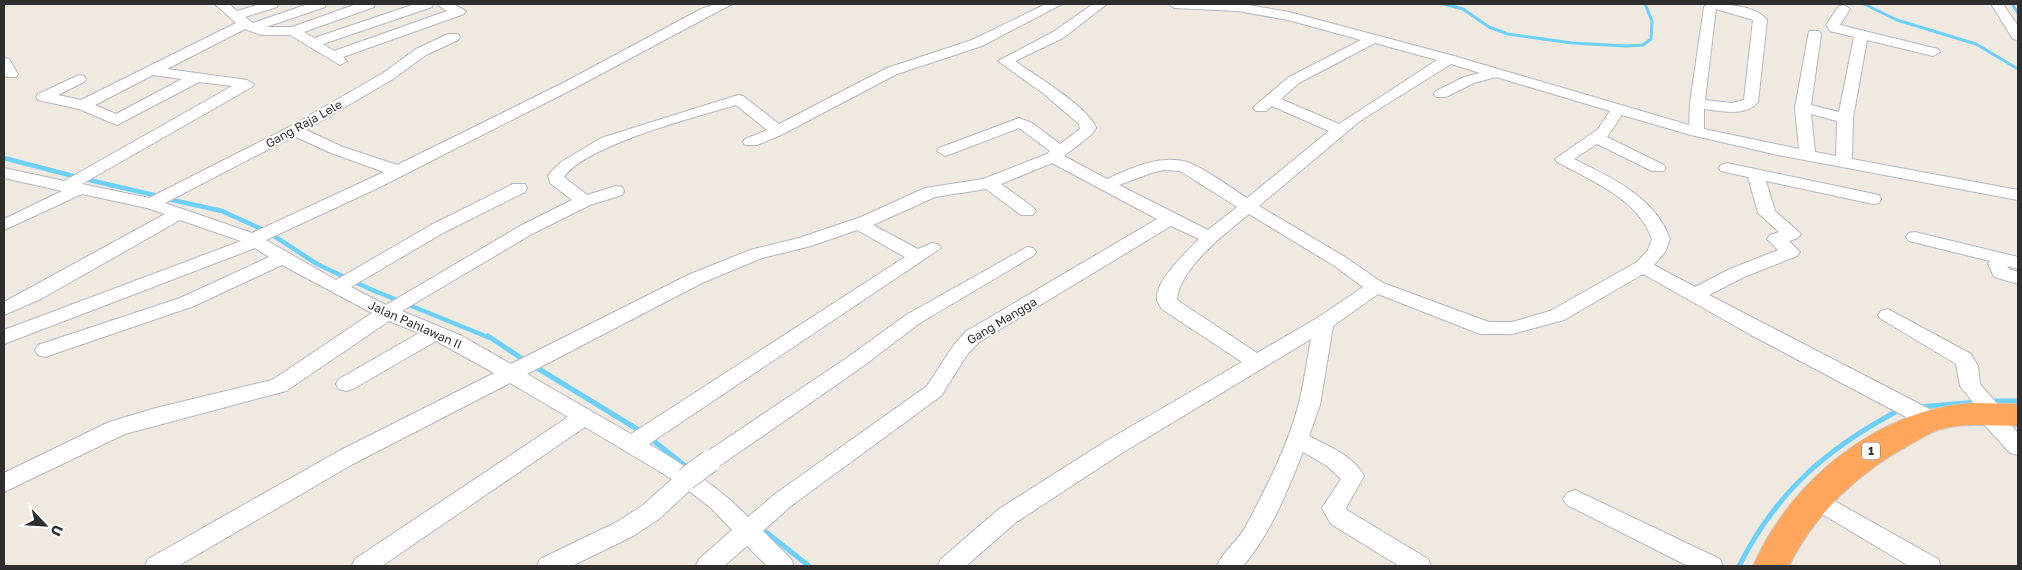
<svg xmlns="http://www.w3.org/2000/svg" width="2022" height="570" font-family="'Golos Text',sans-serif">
<rect width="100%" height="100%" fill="#f0e9e0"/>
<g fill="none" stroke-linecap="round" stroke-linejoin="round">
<path stroke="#6bd1fa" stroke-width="3" d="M1444,4L1463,9L1489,27L1508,34L1572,43L1626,46L1643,45L1651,39L1652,21L1645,4
M1864,4L1897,20L1976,44L2018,69
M2012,4L2018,13"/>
<path stroke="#6bd1fa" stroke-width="4.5" d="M4,158L77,177
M85,179L158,196
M168,199L222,211L268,232L317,264L370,289L490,338"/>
<path stroke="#6bd1fa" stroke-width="5" d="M488,336L527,362
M534,366L642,432
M1990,401H2018
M1918,407L1978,402
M650,438L689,469
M761,528L809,566
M1739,566C1777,491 1827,448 1901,409"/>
<defs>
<path id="minor" d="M215,4H229L237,11L260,4H278L277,7L245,17L253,23L308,4H326L325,7L266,27H292L357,4H375L374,7L304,32L314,38L415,4H433L432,7L323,44L334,51L447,11L436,4H453L466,11L464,14L343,57L347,61L340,65L290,35H261L245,29L167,69L247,80L254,84L252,87L82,184L149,198L289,127L383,73L416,49L448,34H458L460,37L458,40L426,55L393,79L306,130L343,147L397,165L561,84L701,9L715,4H732L571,90L378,188L266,240L336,280L431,225L513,184H525L527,188L525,192L443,233L351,287L386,305L520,226L572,200L550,183L548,175L561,162L601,138L738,95L743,96L779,124L887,68L972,40L1046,4H1062L982,46L897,74L783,134L757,145H745L743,142L745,139L767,130L736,105C696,117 586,145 564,177L587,195L616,186L622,187L624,191L622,195L590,205L532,234L402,311L462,336L511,364L688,275L750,250L799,238L861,217L925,188L983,179L1047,154L1050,151L1019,128L951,154L945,156L937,151L939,148L1019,118L1032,123L1060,144L1080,129L1079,124L1044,94L998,61L1053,32L1093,4H1107L1063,38L1015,61C1034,75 1089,107 1096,128L1091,135L1064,156L1107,179C1131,168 1162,153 1190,163C1209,171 1229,187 1247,198L1329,131L1272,106L1266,111H1256L1253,108L1256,105L1289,77L1361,40L1288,20L1238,11L1174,8L1168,4H1242L1289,12L1454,56L1689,125L1690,103L1704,7L1707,4C1724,4 1756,5 1767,20L1758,102C1747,117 1720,111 1704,109V129L1799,149L1795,108L1809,31H1819L1821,34L1811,105L1839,112L1854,37L1830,31L1826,25L1839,6L1844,5L1850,9L1840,25L1938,49L1940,52L1933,56L1867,40L1853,118L1852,159L2018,190V200L1778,155L1691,135L1622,115L1607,137L1664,165L1666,168L1664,171H1652L1597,144L1574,159C1612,178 1655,197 1670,239L1665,252L1654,265L1695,287L1730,269L1778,250L1767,239L1770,235L1779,232L1758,213L1748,177L1721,171L1719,168L1721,165L1727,163L1879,195L1881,199L1879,203L1873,204L1766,181L1775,211L1801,234L1798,238L1789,241L1800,252L1797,256L1744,277L1709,295L1939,414L1942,420L1939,426L1931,428L1923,426L1751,335L1643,274L1564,320L1512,334H1480L1378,294L1333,326L1320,405L1309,436C1328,446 1354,456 1364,476L1346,508L1347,510L1428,559L1431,566H1399L1331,524L1322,508L1341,479L1327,466L1303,452C1287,492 1271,533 1243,566H1217C1223,551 1238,541 1246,526C1266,488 1288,446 1299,403C1304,382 1307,361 1311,339L1122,453L1015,523L966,566H938L941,559L999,509L1106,441L1242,362L1163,310C1161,308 1158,303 1157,300C1154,282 1187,251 1199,239L1171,226L979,342L967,355L941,396L791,506L763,531L791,559L794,566H767L747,546L724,566H696L699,559L732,530L711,508L689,491L659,519L633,536L572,566H537L540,559L617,522L643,505L672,479L585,427L382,566H352L355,559L568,417L510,383L353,464L178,566H145L148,559L337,452L494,373L436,341L353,389L346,391L339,389L336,384L339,379L419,333L389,321L286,391L125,434L4,492V473L109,422L156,408L272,380L372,313L282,265L194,306L45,357L38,355L35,350L38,345L180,298L269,257L255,248L4,344V330L241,241L180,220L41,299L4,315V302L165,214L147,208L82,194L4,230V219L62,191L4,178V168L64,181L232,86L199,82L117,125L79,109L38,100L36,97L38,94L79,75L84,76L86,79L84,82L58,95L81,100L236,23ZM1716,9L1753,20L1744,100L1732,103L1705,100ZM1375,43L1437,60L1339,124L1281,99L1299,83ZM1451,64L1480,73L1464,77L1436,91L1434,94L1436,97H1446L1474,83L1496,77L1610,111L1598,129L1555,159L1557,162C1592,181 1638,199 1652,239L1648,250L1637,262L1550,311L1512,322H1489L1383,283L1345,257L1259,206L1360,121ZM153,75L182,79L116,114L95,105ZM1811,114L1837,121L1836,156L1815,152ZM294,136L331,153L384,172L252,233L165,203ZM1052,163L1157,219L965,332L953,346L927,386L775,494L748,517C718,486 685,466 649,444L941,248L938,244L932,243L918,249L873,225L935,197L986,189L1021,215H1033L1036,211L1033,207L1001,184ZM1164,170L1180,171L1237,207L1208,230L1119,185L1151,173ZM1249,214L1333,265L1363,287L1317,318L1257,353L1177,300C1179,268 1225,234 1249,214ZM857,230L905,257L631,434L527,374L702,283L762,258L811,246Z
M1991,4H2003L2018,26V40L2013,39Z
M4,58L9,59L18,74L16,77H6L4,74Z
M1915,232L2018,257V269L2007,266L2009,269L2018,272V284L1994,277L1988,264L1990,261L1909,241L1906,237L1909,233Z
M1027,247L1033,248L1036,252L1033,256L920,323L862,367L718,467L710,469L702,467L699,461L702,455L848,357L906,315Z
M1888,309L1971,354L1978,366L1980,384L2007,415L2005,419L2018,433V455L2010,453L1980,420L1977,415L1980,411L1960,386L1956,364L1881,319L1878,315L1881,311Z
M1575,490L1720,559L1723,566H1688L1567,505L1563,499L1567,493Z
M1815,490L1938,559L1941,566H1909L1807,505L1803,499L1807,493Z"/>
<path id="highway" d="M1974,403L2018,404V426C1993,426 1963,422 1938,430C1929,433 1920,439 1911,444C1859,472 1815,513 1789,566H1753C1790,481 1879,408 1974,403Z"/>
</defs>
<use href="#minor" stroke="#b4b6c2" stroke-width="2"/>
<use href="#highway" stroke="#c9c9c9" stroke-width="2"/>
<use href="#minor" fill="#fff" fill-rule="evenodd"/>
<use href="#highway" fill="#ffa65c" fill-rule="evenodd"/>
<defs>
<path id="minor-bridge" d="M686,479L710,461"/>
</defs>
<use href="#minor-bridge" stroke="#b4b6c2" stroke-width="24" stroke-linecap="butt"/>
<use href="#minor-bridge" stroke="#fff" stroke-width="22"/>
</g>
<g text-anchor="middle" stroke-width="4" stroke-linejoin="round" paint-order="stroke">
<rect fill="#fff" stroke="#6d6d6d" stroke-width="1" x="1862" y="442.5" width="18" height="17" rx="4"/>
<g font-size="11" font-weight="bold" fill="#2e2e2e">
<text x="1871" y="455">1</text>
</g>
<g font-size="12" fill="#2e2e2e" stroke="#fff">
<text transform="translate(304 124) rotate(-29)" y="4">Gang Raja Lele</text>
<text transform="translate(1002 321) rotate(-31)" y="4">Gang Mangga</text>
<text transform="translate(415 325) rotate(24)" y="4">Jalan Pahlawan II</text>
</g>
</g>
<rect width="2022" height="570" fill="none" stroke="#2e2e2e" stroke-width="10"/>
<g transform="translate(45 525) rotate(115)" stroke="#ffffff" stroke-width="4" paint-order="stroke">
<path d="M0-4L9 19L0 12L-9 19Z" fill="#2e2e2e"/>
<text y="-8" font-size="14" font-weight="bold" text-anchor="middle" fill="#2e2e2e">U</text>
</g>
</svg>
